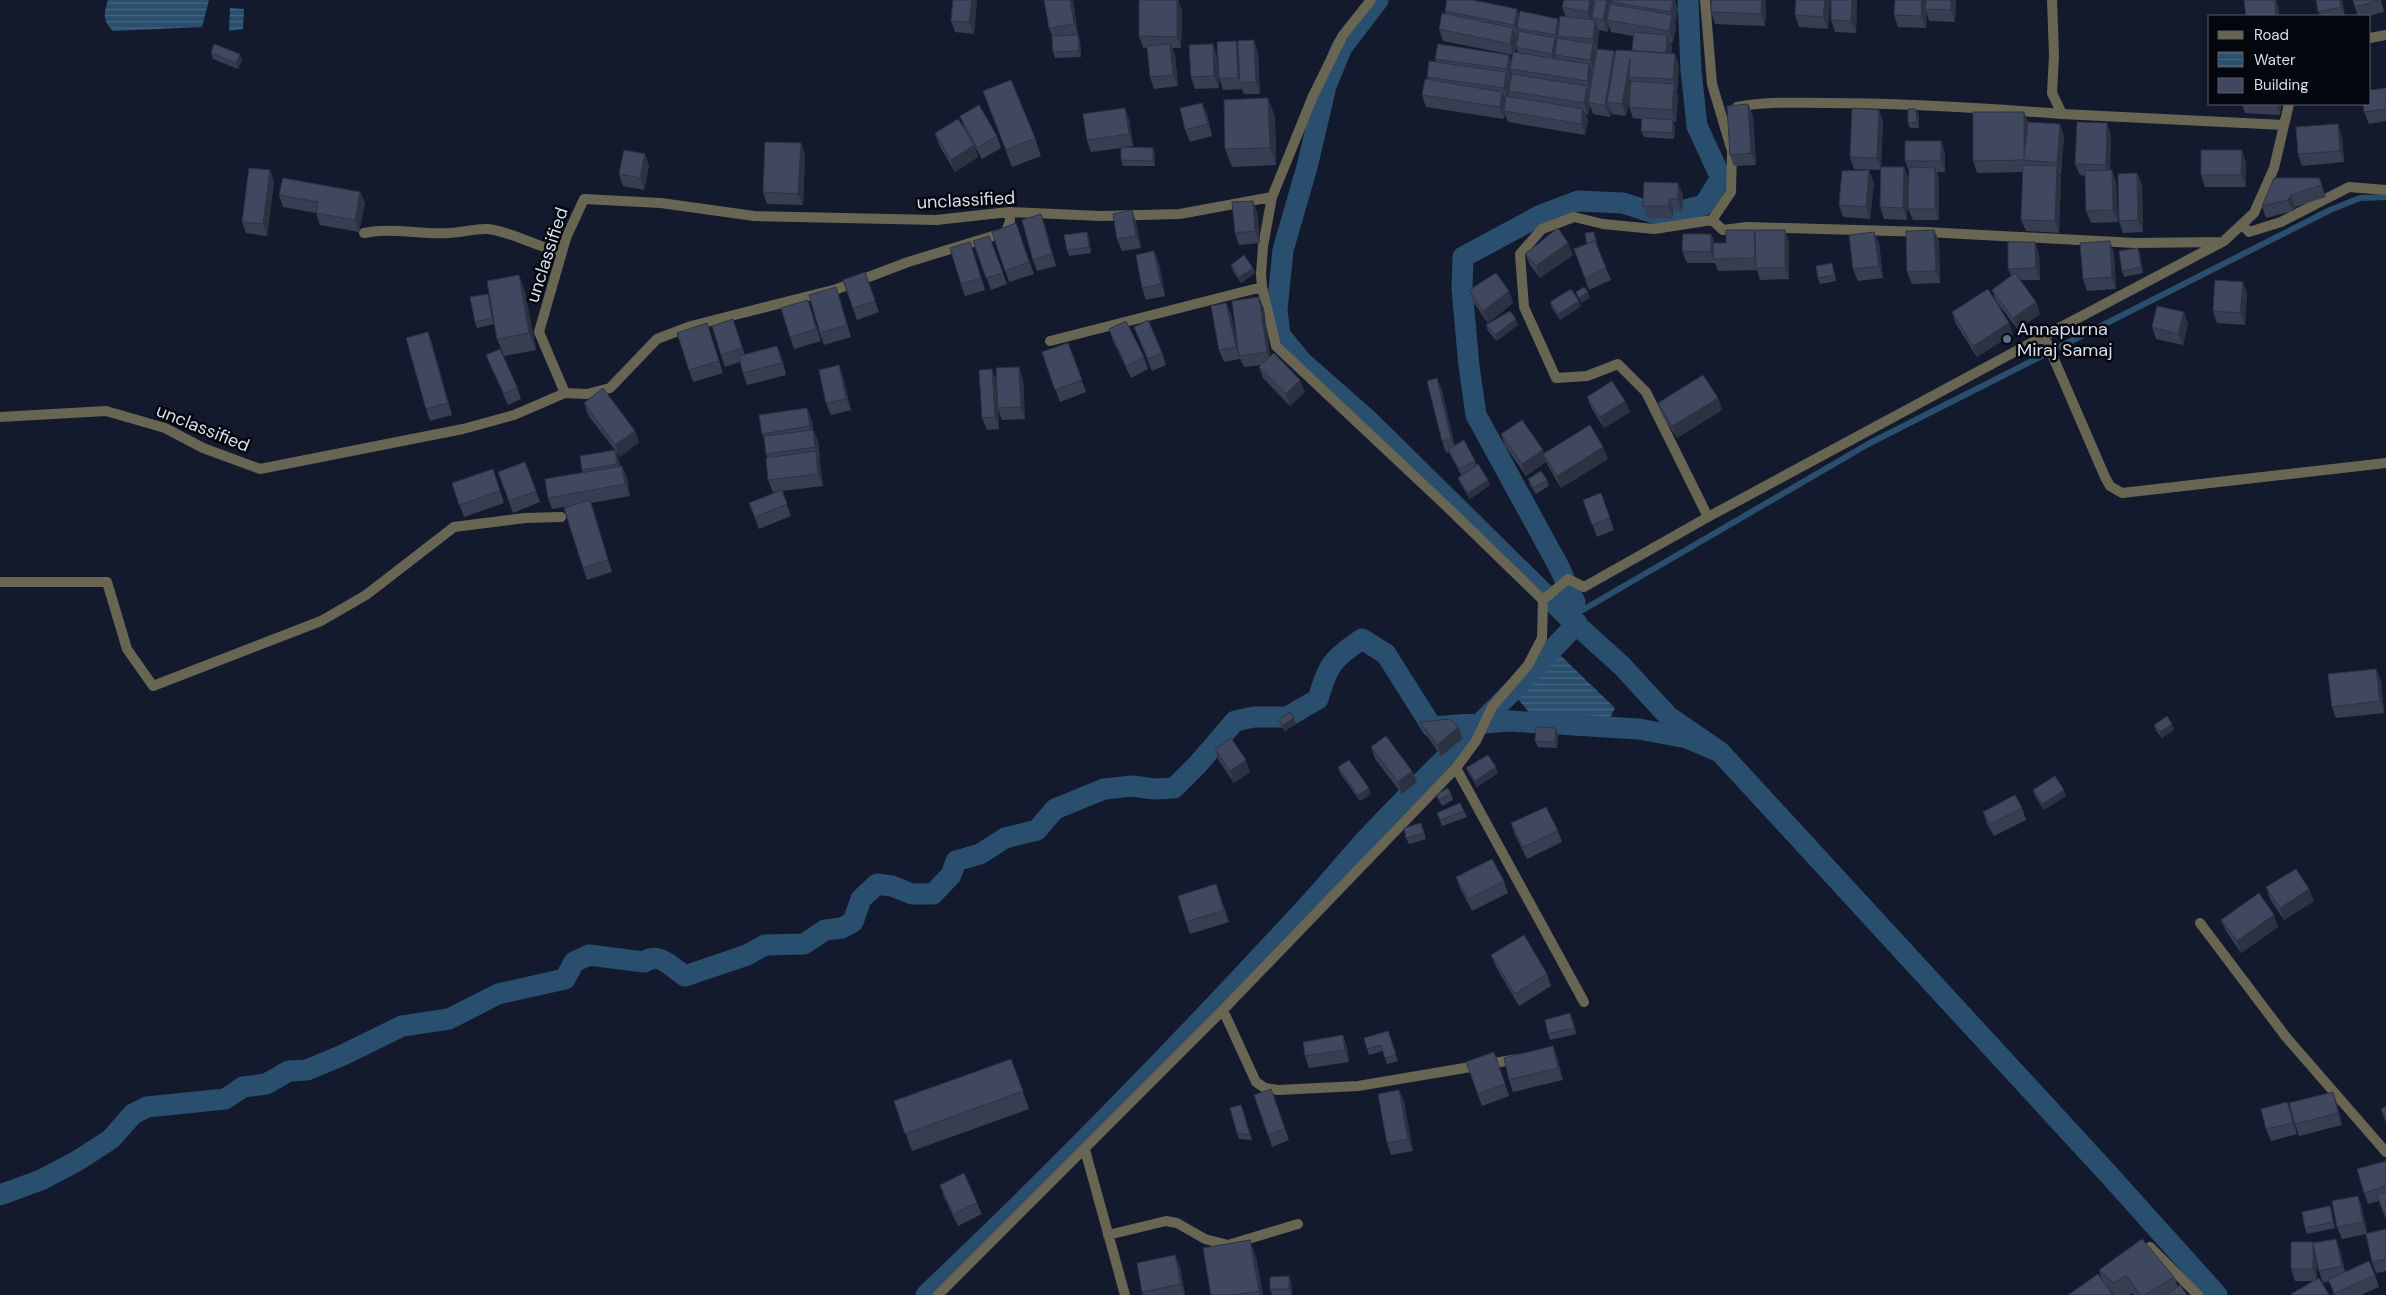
<svg xmlns="http://www.w3.org/2000/svg" width="2386" height="1295" font-family="'DM Sans',sans-serif">
<defs>
<pattern id="water-rules" width="6" height="5" patternUnits="userSpaceOnUse" patternTransform="scale(1.25)"><rect width="6" height="5" fill="#2a4e6d"/><path d="M0 2.5h6" fill="none" stroke="#486782"/></pattern>
</defs>
<rect width="100%" height="100%" fill="#141a2e"/>
<path fill="url(#water-rules)" d="M108,0H209L202,27L113,31C102,21 104,13 108,0Z
M230,8L244,9L243,29L229,31Z
M1559,654L1615,708L1609,720L1533,717L1517,698Z"/>
<g fill="none" stroke-linecap="round" stroke-linejoin="round">
<path stroke="#2a4e6d" stroke-width="6" d="M1569,618L1870,443L2330,210L2360,198L2386,197"/>
<path stroke="#2a4e6d" stroke-width="21" d="M1378,0L1342,47L1326,86L1307,167L1283,250L1277,310L1280,335L1302,362L1369,421L1569,618L1622,666L1669,717L1720,752L2111,1177L2217,1295
M1569,618L1575,602L1559,567L1476,415L1469,366L1462,289L1463,257L1541,215L1578,201L1623,203L1663,216L1704,205L1721,178L1697,126L1691,70L1688,0
M0,1195L41,1180L77,1161L111,1139L133,1114L147,1107L225,1099L243,1087L266,1084L289,1071L307,1070L343,1055L402,1026L449,1019L498,994L565,979L574,962L589,955L644,962C660,951 672,968 685,976L747,955L765,945L804,944L825,930L842,928L853,922L861,899L877,884L892,886L912,894H933L951,875L956,861L980,854L1005,838L1037,830L1055,809L1104,789L1132,786L1154,789L1174,788L1198,764L1235,721L1254,717H1287L1318,699C1328,665 1332,659 1362,639L1386,654L1432,727L1510,721L1639,729L1687,738L1720,752
M926,1295C1059,1169 1187,1037 1311,902C1332,879 1352,854 1373,832C1440,761 1512,695 1577,623"/>
<path stroke="#686652" stroke-width="10" d="M1705,0L1712,84L1732,151L1731,192L1712,220L1654,229L1603,224L1574,217L1542,229L1520,254L1524,307L1556,378L1587,376L1618,364L1646,392L1708,517
M2052,0L2054,55L2052,93L2062,114L2284,125
M2370,38L2386,35
M1737,107C1767,101 1797,103 1827,103C1906,103 1984,108 2062,114
M1712,220L1723,230L1747,227L1926,232L2135,243L2221,242
M2242,224L2249,232L2281,222L2349,187L2386,190
M364,233C393,227 420,235 449,233C462,233 475,228 488,229C513,232 536,247 561,252
M2044,336L2105,477L2110,486L2122,493L2386,463
M1050,341L1262,287
M565,393L587,394L610,388L657,339L691,326L837,289L908,262L1006,232L1010,221L1009,212
M0,417L106,411L165,428L203,448L260,469L463,429L514,415L565,393L539,332L566,238L584,199L661,203L754,216L936,220L1009,212L1101,216L1180,214L1272,197
M0,582H107L127,649L153,686L321,621L366,595L454,527L525,518L561,517
M1543,600L1568,579L1584,587L1708,517L2044,336L2224,241L2254,213L2274,168L2289,104
M1456,768L1584,1002
M2200,923L2286,1037L2386,1152
M1223,1010L1256,1082L1265,1088L1278,1090L1358,1086L1518,1059
M1085,1150L1125,1295
M1108,1235L1166,1221L1177,1223L1205,1239L1228,1245L1298,1224
M2139,1255L2150,1247L2198,1295
M938,1295L1223,1010L1456,768L1476,741L1492,707L1528,665L1542,638L1543,600L1445,505L1276,346L1262,287L1261,274L1263,246L1272,197L1313,96L1343,35L1371,0"/>
</g>
<path fill="#373e52" fill-rule="evenodd" d="M953,0H977L974,34L955,32L951,21Z
M1073,0L1078,35L1080,41L1081,57L1055,58L1053,52V38L1049,28Z
M1139,0H1178L1182,11L1181,48H1172L1175,55L1178,86L1154,89L1150,77L1148,48H1143L1139,36Z
M1564,0L1675,2L1678,9L1675,24L1676,27L1673,43H1670L1672,46L1671,54L1679,66L1677,91H1676L1678,96L1676,122L1673,121L1675,126L1674,139L1644,137L1641,131L1642,119L1633,118L1629,107L1630,96L1626,116L1612,114L1611,111L1610,117L1593,114L1590,106L1588,115L1585,114L1588,120L1585,135L1508,122L1505,114L1504,119L1426,107L1422,95L1428,80L1427,77L1436,62L1435,59L1511,62L1513,55L1443,41L1439,29L1446,14L1445,11L1519,14L1559,23L1566,17L1562,7ZM1609,25L1611,32L1633,36V52L1615,54L1614,51L1596,54L1595,51H1597L1599,30L1608,32ZM1516,36H1518L1516,47L1518,53L1515,52L1518,40Z
M1711,0H1765L1766,4L1765,26L1715,24L1711,12Z
M1830,0L1828,29L1799,27L1795,15Z
M1831,0H1857L1856,33L1835,32L1831,20Z
M1956,0L1955,22L1929,21L1927,13L1926,28L1898,27L1894,15Z
M2316,0H2342L2345,16H2320Z
M2381,0L2384,12L2368,16H2358L2355,7Z
M1254,40L1258,52L1260,94H1244L1242,89L1223,90L1219,78L1236,41L1239,46Z
M211,53L240,54L242,60L238,69L213,59Z
M1217,56L1219,88L1195,89L1191,77Z
M2386,88V121L2369,124L2364,112Z
M983,91L1035,138L1041,156L1012,167Z
M1748,104L1753,116L1756,165L1734,166L1730,155Z
M2242,104H2281L2280,115L2245,113Z
M1207,114L1212,136L1190,142L1185,130Z
M1919,115V128H1910L1908,123Z
M960,116L997,136L1001,148L982,159L974,145L978,157L955,172L939,145L935,133L974,145L964,128Z
M1275,116L1276,165L1232,167L1225,149Z
M1129,119L1133,146L1124,147L1153,148L1155,154V166H1123L1121,160V148L1091,152L1087,140Z
M1883,121L1881,167H1904L1908,179L1907,220L1884,219L1880,207L1881,170L1854,169L1850,157Z
M2028,122L2064,136L2061,174H2060L2061,178L2059,233L2026,231L2021,220L2023,172L1977,173L1973,161Z
M2111,135L2110,170L2116,182L2118,222L2091,223L2086,211L2085,176L2080,175L2075,164Z
M2342,136L2344,162L2302,166L2298,154Z
M1941,141L1945,153V172H1937L1939,179V220H1913L1908,209L1909,171L1905,161Z
M801,143L805,155L803,205L767,204L763,192Z
M645,154L649,166L644,190L623,186L619,174Z
M2246,162V187H2205L2201,175Z
M270,170L274,182L267,236L246,233L242,222Z
M2137,173L2142,185L2143,232L2123,233L2119,221Z
M2319,178L2326,197L2295,207L2293,211L2266,218L2262,206Z
M1874,182L1870,219L1843,217L1839,205Z
M360,192L365,203L359,232L320,225L316,213L283,207L279,195Z
M1683,195L1682,211H1673V218H1647L1643,206Z
M1132,210L1136,222L1141,248L1122,251L1117,239Z
M1257,212L1260,243L1239,245L1235,233Z
M1016,223L1034,274L1009,282L992,232Z
M1045,226L1056,266L1037,271L1033,260Z
M1785,230L1789,242V279L1760,280L1757,270L1718,271L1715,263H1687L1682,251L1711,234L1714,243H1726L1755,233Z
M989,236L1007,284L991,290L973,241Z
M1089,238L1091,253L1069,256L1067,250Z
M1596,238L1598,249L1611,280L1589,290L1574,249L1587,244Z
M1939,241L1940,283L1912,284L1907,272Z
M1879,243L1883,278L1858,281L1853,269Z
M2138,248L2140,254L2143,273L2124,277L2122,271Z
M1154,251L1159,263L1165,296L1146,300L1142,288Z
M2114,253L2116,289L2087,291L2083,279Z
M974,254L985,290L965,296L961,284Z
M1525,254L1573,255L1540,278L1530,265Z
M2039,254L2040,280H2020L2036,302L2040,314L2018,330L1996,301L1992,290L2011,276L2008,269Z
M1231,265L1253,268L1255,273L1241,283L1233,271Z
M1834,269L1836,281L1820,284L1818,278Z
M865,272L879,312L857,320L843,280Z
M519,275L525,292L536,350L504,356L497,339Z
M1469,290L1509,291L1513,303L1488,323L1473,302Z
M2247,293L2245,325L2217,323L2213,311Z
M488,294L494,324L477,328L475,322Z
M1259,297L1264,309L1270,356L1305,392L1290,406L1263,378L1259,367L1261,365L1244,367L1239,356Z
M840,299L851,337L824,345L820,333Z
M1550,302L1581,306L1560,320L1552,308Z
M812,312L821,341L794,349L790,337Z
M1952,312L2013,334L1977,357L1956,324Z
M1231,314L1240,359L1224,362L1219,350Z
M2188,324L2183,345L2156,339L2152,327Z
M1486,325H1518L1497,341L1488,331Z
M1134,327L1162,353L1166,365L1152,371Z
M1109,329L1144,357L1148,369L1131,378L1113,341Z
M737,331L745,355L782,358L786,375L747,385L743,373L740,362L725,367L721,355Z
M711,335L723,373L693,382L689,370Z
M1068,343L1086,392L1060,402L1042,352Z
M432,344L452,415L430,421L426,409Z
M486,355L517,387L521,399L508,405L491,367Z
M839,365L843,377L851,410L831,415L826,403Z
M1019,367L1023,379L1025,419L1002,420L998,410L999,429L987,430L982,418Z
M1437,378L1442,390L1454,445L1475,461L1476,465L1490,485L1470,499L1460,483L1458,478L1461,475L1449,452L1446,453L1442,441Z
M1587,397L1625,401L1630,412L1604,428L1592,409Z
M1718,398L1722,410L1677,438L1662,415L1658,403Z
M584,403L635,431L639,442L620,457L616,451L619,462L620,466L627,478L630,496L591,503L612,572L587,580L583,568L570,506L552,509L548,498L583,472L582,470L615,450L588,415Z
M812,420L813,430L818,441L820,459H819L820,463L823,486L782,491L791,516L759,529L749,503L779,491L773,492L768,480L767,457L766,454L764,439L762,434Z
M1501,434L1544,454L1608,459L1561,488L1548,466L1546,462L1526,476L1505,446Z
M525,462L540,502L513,513L498,472Z
M493,469L504,503L464,517L452,483Z
M1528,479L1547,480L1549,486L1536,494L1530,485Z
M1601,493L1614,530L1597,537L1583,500Z
M2376,669L2381,681L2384,713L2336,718L2332,707Z
M1294,718L1296,724L1285,731L1281,726L1279,720Z
M1420,722L1463,738L1441,756L1425,733Z
M2154,725L2174,730L2162,738L2156,731Z
M1558,734L1557,748L1538,747L1535,741Z
M1371,747L1412,771L1417,782L1402,794L1375,759Z
M1215,749L1250,772L1234,783L1219,761Z
M1338,767L1371,794L1360,801L1340,773Z
M1466,768L1498,773L1477,787L1469,774Z
M2033,790H2064L2066,796L2044,810L2035,796Z
M1451,794L1453,800L1442,806L1436,795Z
M2022,808L2026,820L1994,836L1987,824L1983,812Z
M1464,811L1467,817L1442,826L1437,813Z
M1511,823L1558,831L1562,842L1527,859L1515,835Z
M1423,829L1426,839L1409,844L1406,838Z
M1456,877L1504,881L1508,893L1472,911L1460,888Z
M1216,884L1229,922L1190,934L1186,922Z
M2266,887L2309,889L2314,901L2284,920L2270,899Z
M2221,920L2278,927L2241,953L2226,931Z
M1491,955L1547,974L1551,986L1519,1006L1496,967Z
M1573,1019L1576,1034L1550,1040L1548,1034Z
M1388,1031L1398,1061L1387,1064L1383,1051L1369,1055L1364,1038Z
M1553,1046L1557,1057L1563,1080L1513,1092L1509,1080Z
M1347,1047L1349,1062L1309,1068L1305,1056Z
M1494,1052L1509,1096L1482,1106L1466,1062Z
M1011,1059L1029,1109L912,1151L894,1101Z
M1271,1089L1289,1140L1272,1147L1268,1135Z
M1399,1090L1404,1102L1413,1151L1391,1155L1387,1143Z
M2333,1092L2337,1104L2342,1125L2299,1136L2295,1124Z
M2287,1102L2292,1114L2297,1134L2271,1141L2266,1129Z
M1241,1105L1243,1110L1252,1140L1239,1139L1237,1133Z
M2386,1106V1123L2381,1110Z
M2386,1161V1219L2379,1201L2368,1204L2364,1193Z
M940,1185L977,1203L982,1214L958,1226L944,1197Z
M2358,1196L2362,1208L2367,1233L2386,1229V1271L2376,1273L2372,1262L2366,1234L2342,1239L2337,1227Z
M2330,1206L2332,1212L2335,1228L2307,1234L2305,1228Z
M2313,1242L2314,1243L2340,1250L2345,1272L2375,1275L2379,1287L2361,1295H2334L2329,1281L2323,1283L2319,1271L2317,1263V1279L2314,1281H2295L2291,1269Z
M1175,1255L1180,1267L1185,1295H1143L1142,1292Z
M1256,1257L1263,1295H1211Z
M2099,1270L2174,1277L2178,1287L2187,1295H2134L2132,1293L2129,1295H2114L2102,1280Z
M1289,1276L1291,1282L1292,1295H1272L1270,1289Z"/>
<path fill="#2d3242" d="M972,0H977L974,34L969,22Z
M1070,0H1073L1078,35L1074,24Z
M1177,0L1182,11L1181,48L1177,37Z
M1590,0H1599L1592,18L1594,24L1595,20L1599,31L1597,51L1593,39L1594,28L1588,12Z
M1607,0H1613L1612,2V4L1609,21L1607,20L1609,25L1608,32L1603,20Z
M1672,0H1676L1675,2L1678,9L1675,24L1671,12Z
M1762,0H1765L1766,4L1765,26L1761,14Z
M1825,0H1830L1828,29L1823,17Z
M1852,0H1857L1856,33L1851,21Z
M1922,0H1927L1925,9L1927,13L1926,28L1921,16Z
M1951,0H1956L1955,22L1951,10Z
M2275,0H2276L2279,8V16H2276Z
M2340,0H2342L2345,16L2341,7Z
M2380,0H2381L2384,12Z
M1517,9L1522,20L1517,28L1519,34V36L1514,25Z
M1672,15L1676,27L1673,43L1669,31Z
M1558,19L1562,30L1558,36L1560,41L1559,46L1555,35Z
M1513,28L1518,40L1514,56L1510,44Z
M1078,35L1080,41L1081,57L1079,51Z
M1667,35L1672,46L1670,65L1666,53Z
M1555,38L1560,50L1555,55L1557,61L1556,66L1552,54Z
M1254,40L1258,52L1260,94L1256,82Z
M1236,41L1241,52L1240,83L1238,78Z
M1170,44L1175,55L1178,86L1173,75Z
M1213,44L1217,56L1219,88L1214,76Z
M1593,44L1597,55L1594,72L1590,60Z
M1614,51L1618,63L1607,102L1611,111L1610,117L1605,105Z
M240,54L242,60L238,69L236,63Z
M1675,54L1679,66L1677,91L1673,79Z
M1509,55L1513,66L1510,69L1512,73L1511,81L1507,69Z
M1630,58L1629,77L1632,84L1626,116L1622,104Z
M1589,64L1594,76L1591,93L1587,81Z
M1506,72L1510,83L1508,100L1504,88Z
M1674,84L1678,96L1676,122L1672,110Z
M1587,86L1591,98L1588,103L1590,106L1588,115L1584,103Z
M1502,92L1507,103L1504,111L1505,114L1504,119L1500,107Z
M1268,98L1275,116L1276,165L1270,148Z
M1202,103L1207,114L1212,136L1208,124Z
M1748,104L1753,116L1756,165L1751,153Z
M2276,104H2281L2280,115Z
M1125,108L1129,119L1133,146L1129,134Z
M1583,109L1588,120L1585,135L1581,124Z
M1916,109L1919,115V128L1917,122Z
M1879,110L1883,121L1881,170L1877,158Z
M2024,112L2029,124L2024,157Z
M1673,120L1675,126L1674,139L1672,133Z
M2107,123L2111,135L2110,176L2106,165Z
M2060,124L2064,136L2061,174L2057,163Z
M2338,124L2342,136L2344,162L2340,151Z
M1941,141L1945,153V172L1941,161Z
M801,143L805,155L803,205L798,194Z
M974,145L978,157L955,172L951,160Z
M1153,148L1155,154V166L1153,161Z
M2242,150L2246,162V187L2241,175Z
M645,154L649,166L644,190L640,178Z
M2057,166L2061,178L2059,233L2055,221Z
M1904,167L1908,179L1907,220L1903,208Z
M1935,168L1939,179V220L1935,209Z
M270,170L274,182L267,236L263,224Z
M1869,170L1874,182L1870,219L1866,207Z
M2112,170L2116,182L2118,222L2113,210Z
M2137,173L2142,185L2143,232L2138,220Z
M1678,183L1683,195L1682,211L1678,199Z
M360,192L365,203L359,232L355,220Z
M2291,195L2295,207L2293,211L2288,200Z
M1669,199L1673,211V218L1669,206Z
M1253,201L1257,212L1260,243L1255,231Z
M1132,210L1136,222L1141,248L1136,236Z
M1041,214L1045,226L1056,266L1052,254Z
M1754,230L1758,241V268L1755,258Z
M1785,230L1789,242V279L1785,268Z
M1934,230L1939,241L1940,283L1936,271Z
M1087,232L1089,238L1091,253L1089,247Z
M1594,232L1596,238L1598,249L1596,243Z
M1874,232L1879,243L1883,278L1879,266Z
M1711,234L1716,246L1714,259L1711,252Z
M2110,241L2114,253L2116,289L2112,277Z
M2035,242L2039,254L2040,280L2036,268Z
M1568,243L1573,255L1540,278L1536,266Z
M2138,248L2140,254L2143,273L2141,267Z
M1154,251L1159,263L1165,296L1161,284Z
M1253,268L1255,273L1241,283L1239,277Z
M519,275L525,292L536,350L529,333Z
M2243,282L2247,293L2245,325L2240,313Z
M836,287L840,299L851,337L847,325Z
M1509,291L1513,303L1488,323L1483,311Z
M1588,292L1590,298L1581,303L1579,298Z
M488,294L490,300L494,324L492,318Z
M1259,297L1264,309L1271,364L1267,352Z
M808,300L812,312L821,341L816,329Z
M1579,301L1581,306L1560,320L1558,314Z
M2036,302L2040,314L2018,330L2013,318Z
M1226,303L1231,314L1240,359L1236,347Z
M2184,312L2188,324L2183,345L2178,334Z
M1516,319L1518,325L1497,341L1495,335Z
M2009,323L2013,334L1977,357L1973,346Z
M428,332L432,344L452,415L448,403Z
M777,346L782,358L786,375L782,363Z
M839,365L843,377L851,410L846,399Z
M1019,367L1023,379L1025,419L1021,407Z
M992,369L997,381L999,429L995,417Z
M1437,378L1442,390L1456,451L1451,439Z
M1300,380L1305,392L1290,406L1286,394Z
M1718,398L1722,410L1677,438L1672,426Z
M1625,401L1630,412L1604,428L1600,417Z
M807,408L812,420L813,430L818,441L820,459L815,447L814,437L810,426Z
M635,431L639,442L620,457L615,445Z
M1603,447L1608,459L1561,488L1557,476Z
M615,450L619,462L622,476L617,464Z
M1543,450L1547,460L1543,454L1546,462L1526,476L1522,464Z
M816,451L820,463L823,486L818,474Z
M622,466L627,478L630,496L625,484Z
M1488,480L1490,485L1470,499L1468,493Z
M590,500L594,512L612,572L608,560Z
M2376,669L2381,681L2384,713L2380,701Z
M1294,718L1296,724L1285,731L1283,725Z
M2172,724L2174,730L2162,738L2160,732Z
M1458,727L1463,738L1441,756L1437,745Z
M1556,728L1558,734L1557,748L1555,742Z
M1246,760L1250,772L1234,783L1230,771Z
M1496,767L1498,773L1477,787L1475,781Z
M1412,771L1417,782L1402,794L1398,782Z
M1369,788L1371,794L1360,801L1358,795Z
M2064,790L2066,796L2044,810L2042,804Z
M2309,889L2314,901L2284,920L2280,908Z
M2274,915L2278,927L2241,953L2237,941Z
M1343,1035L1347,1047L1349,1062L1345,1050Z
M1553,1046L1557,1057L1563,1080L1558,1068Z
M1399,1090L1404,1102L1413,1151L1408,1139Z
M2333,1092L2337,1104L2342,1125L2338,1113Z
M2287,1102L2292,1114L2297,1134L2293,1123Z
M2358,1196L2362,1208L2367,1234L2363,1222Z
M2330,1206L2332,1212L2335,1228L2333,1222Z
M2336,1239L2340,1250L2346,1278L2342,1266Z
M1250,1240L1256,1257L1263,1295H1260L1259,1291Z
M2313,1242L2317,1253V1281L2313,1269Z
M1175,1255L1180,1267L1185,1295L1181,1284Z
M1289,1276L1291,1282L1292,1295L1289,1289Z"/>
<path fill="#40485f" stroke="#2d3242" d="M953,0H972L969,22L951,21Z
M1044,0H1070L1074,24L1049,28Z
M1139,0H1177V37L1139,36Z
M1447,0H1472L1517,9L1514,25L1445,11Z
M1564,0H1590L1588,12L1562,7Z
M1595,0H1607L1603,20L1592,18Z
M1612,0H1673L1671,12L1612,2Z
M1711,0H1762L1761,14L1711,12Z
M1796,0H1825L1823,17L1795,15Z
M1831,0H1852L1851,21L1831,20Z
M1895,0H1922L1921,16L1894,15Z
M1926,0H1951V10L1925,9Z
M2244,0H2275L2276,16H2246Z
M2316,0H2340L2341,7L2318,12Z
M2353,0H2380L2355,7Z
M1610,4L1672,15L1669,31L1607,20Z
M1520,11L1558,19L1555,35L1517,28Z
M1442,13L1513,28L1510,44L1439,29Z
M1560,16L1595,20L1593,39L1558,36Z
M1519,31L1555,38L1552,54L1516,47Z
M1634,32L1667,35L1666,53L1632,50Z
M1078,35L1079,51L1053,52L1052,36Z
M1557,38L1593,44L1590,60L1555,55Z
M1254,40L1256,82L1240,83L1238,41Z
M1236,41L1238,78H1219L1217,42Z
M214,44L240,54L236,63L211,53Z
M1170,44L1173,75L1150,77L1147,46Z
M1213,44L1214,76L1191,77L1189,45Z
M1438,44L1509,55L1507,69L1435,59Z
M1597,49L1614,51L1605,105L1588,103Z
M1616,50L1675,54L1673,79L1629,77L1630,58L1622,104L1607,102Z
M1513,52L1589,64L1587,81L1510,69Z
M1429,61L1506,72L1504,88L1427,77Z
M1512,74L1587,86L1584,103L1509,91Z
M1425,79L1502,92L1500,107L1422,95Z
M1011,80L1035,138L1006,150L983,91Z
M1631,81L1674,84L1672,110L1629,107Z
M2386,88V109L2364,112L2363,104H2370V90Z
M1506,96L1583,109L1581,124L1504,111Z
M1268,98L1270,148L1225,149L1224,100Z
M1202,103L1208,124L1185,130L1180,108Z
M1748,104L1751,153L1730,155L1727,106Z
M979,105L997,136L977,148L960,116Z
M1125,108L1129,134L1087,140L1083,114Z
M1852,108L1879,110L1877,158L1850,157Z
M1908,109H1916L1917,122L1908,123Z
M1973,112H2024V157L2028,122L2060,124L2057,163L2024,160L1973,161Z
M1642,118L1673,120L1672,133L1641,131Z
M958,119L974,145L951,160L935,133Z
M2077,122L2107,123L2106,165L2075,164Z
M2338,124L2340,151L2298,154L2296,127Z
M1905,141H1941V161H1905Z
M765,142L801,143L798,194L763,192Z
M1121,147L1153,148V161L1121,160Z
M624,150L645,154L640,178L619,174Z
M2201,150H2242L2241,175H2201Z
M2023,165L2057,166L2055,221L2021,220Z
M1881,167H1904L1903,208L1880,207Z
M1909,167L1935,168V209H1908Z
M249,168L270,170L263,224L242,222Z
M1869,170L1866,207L1839,205L1842,171Z
M2112,170L2113,210L2086,211L2085,171Z
M2137,173L2138,220L2119,221L2118,174Z
M283,178L360,192L355,220L316,213L318,202L279,195Z
M2274,178H2319L2322,185L2291,195L2288,200L2262,206Z
M1644,182L1678,183V199H1669V206H1643Z
M1253,201L1255,231L1235,233L1232,202Z
M1132,210L1136,236L1117,239L1113,214Z
M1041,214L1052,254L1033,260L1022,220Z
M1016,223L1029,262L1005,271L992,232Z
M1558,228L1568,243L1536,266L1525,254Z
M1726,230H1754L1755,258L1714,259L1713,243H1726Z
M1755,230H1785V268H1756Z
M1934,230L1936,271L1907,272L1906,231Z
M1087,232L1089,247L1067,250L1064,235Z
M1594,232L1596,243L1595,241L1587,244L1585,233Z
M1874,232L1879,266L1853,269L1849,235Z
M1683,234H1711V252L1682,251Z
M989,236L1003,273L986,278L973,241Z
M1595,241L1606,268L1585,278L1574,249Z
M2110,241L2112,277L2083,279L2080,243Z
M970,242L981,278L961,284L950,248Z
M2008,242H2035L2036,268L2008,269Z
M2138,248L2141,267L2122,271L2119,251Z
M1154,251L1161,284L1142,288L1136,255Z
M1244,255L1253,268L1239,277L1231,265Z
M1832,263L1834,275L1818,278L1816,266Z
M865,272L875,301L853,308L843,280Z
M1496,273L1509,291L1483,311L1469,290Z
M2015,273L2036,302L2013,318L1992,290Z
M519,275L529,333L497,339L487,281Z
M2215,280L2243,282L2240,313L2213,311Z
M836,287L847,325L820,333L809,295Z
M1584,287L1588,292L1579,298L1576,292Z
M1571,289L1579,301L1558,314L1550,302Z
M1988,289L2009,323L1973,346L1952,312Z
M488,294L492,318L475,322L470,297Z
M1259,297L1267,352L1239,356L1232,301Z
M808,300L816,329L790,337L781,308Z
M1226,303L1236,347L1219,350L1211,306Z
M2157,306L2184,312L2178,334L2152,327Z
M1510,311L1516,319L1495,335L1486,325Z
M733,319L742,348L721,355L712,326Z
M1148,320L1162,353L1148,359L1134,327Z
M1126,321L1144,357L1126,366L1109,329Z
M707,323L719,361L689,370L677,333Z
M428,332L448,403L426,409L406,338Z
M1068,343L1082,380L1055,390L1042,352Z
M777,346L782,363L743,373L739,356Z
M500,349L517,387L504,394L486,355Z
M1274,353L1300,380L1286,394L1259,367Z
M839,365L846,399L826,403L819,370Z
M1019,367L1021,407L998,408L996,368Z
M992,369L995,417L982,418L979,370Z
M1703,375L1718,398L1672,426L1658,403Z
M1437,378L1451,439L1442,441L1427,381Z
M1612,381L1625,401L1600,417L1587,397Z
M603,388L635,431L615,445L584,403Z
M807,408L810,426L762,434L759,415Z
M1522,420L1543,450L1522,464L1501,434Z
M1590,425L1603,447L1557,476L1543,454Z
M813,430L815,447L766,454L764,436Z
M1464,440L1475,461L1459,469L1448,449Z
M615,450L617,464L582,470L580,456Z
M816,451L818,474L768,480L766,458Z
M525,462L536,491L509,501L498,472Z
M1478,464L1488,480L1468,493L1458,478Z
M622,466L625,484L548,498L545,479Z
M493,469L500,491L459,505L452,483Z
M1541,471L1547,480L1534,488L1528,479Z
M782,490L787,504L755,517L749,503Z
M1601,493L1610,518L1592,525L1583,500Z
M590,500L608,560L583,568L564,508Z
M2376,669L2380,701L2332,707L2328,674Z
M1290,712L1294,718L1283,725L1279,720Z
M2167,716L2172,724L2160,732L2154,725Z
M1450,719L1458,727L1437,745L1420,722Z
M1536,727L1556,728L1555,742L1535,741Z
M1386,736L1412,771L1398,782L1371,747Z
M1231,738L1246,760L1230,771L1215,749Z
M1488,755L1496,767L1475,781L1466,768Z
M1349,760L1369,788L1358,795L1338,767Z
M2055,776L2064,790L2042,804L2033,790Z
M1448,788L1451,794L1439,800L1436,795Z
M2015,795L2022,808L1990,824L1983,812Z
M1460,803L1464,811L1440,820L1437,813Z
M1546,807L1558,831L1523,847L1511,823Z
M1421,823L1424,833L1406,838L1404,828Z
M1492,859L1504,881L1468,899L1456,877Z
M2296,869L2309,889L2280,908L2266,887Z
M1216,884L1224,910L1186,922L1178,896Z
M2259,893L2274,915L2237,941L2221,920Z
M1524,935L1547,974L1515,994L1491,955Z
M1570,1013L1574,1028L1548,1034L1545,1020Z
M1388,1031L1396,1055L1385,1058L1381,1045L1367,1049L1364,1038Z
M1343,1035L1345,1050L1305,1056L1303,1042Z
M1553,1046L1558,1068L1509,1080L1504,1058Z
M1494,1052L1505,1084L1478,1094L1466,1062Z
M1011,1059L1023,1091L905,1134L894,1101Z
M1271,1089L1285,1129L1268,1135L1254,1095Z
M1399,1090L1408,1139L1387,1143L1378,1094Z
M2333,1092L2338,1113L2295,1124L2289,1103Z
M2287,1102L2293,1123L2266,1129L2261,1109Z
M1241,1105L1250,1135L1237,1133L1230,1108Z
M2386,1106V1117L2381,1110Z
M2386,1161V1186L2364,1193L2357,1169Z
M964,1173L977,1203L953,1214L940,1185Z
M2386,1192V1219L2377,1195Z
M2358,1196L2363,1222L2337,1227L2332,1201Z
M2330,1206L2333,1222L2305,1228L2302,1212Z
M2386,1229V1259L2372,1262L2366,1234Z
M2142,1239L2174,1277L2144,1295H2140L2126,1275L2114,1283L2099,1270Z
M2336,1239L2342,1266L2319,1271L2313,1243Z
M1250,1240L1259,1291L1234,1295H1211L1203,1248Z
M2291,1242H2313V1269H2291Z
M1175,1255L1181,1284L1142,1292L1137,1263Z
M2369,1261L2375,1275L2335,1293L2328,1280Z
M2098,1274L2113,1295H2068Z
M1289,1276V1289H1270V1277Z
M2319,1278L2329,1295H2291V1294Z
M2180,1285L2187,1295H2166Z"/>
<circle fill="#5c6f8a" stroke="#04060e" stroke-width="2" cx="2007" cy="339" r="5"/>
<g text-anchor="middle" stroke-width="5" stroke-linejoin="round" paint-order="stroke">
<g font-size="18" fill="#d9deed" stroke="#04060e">
<text transform="translate(966 200) rotate(-3)" y="6">unclassified</text>
<text transform="translate(547 255) rotate(-72)" y="6">unclassified</text>
<text transform="translate(203 428) rotate(22)" y="6">unclassified</text>
</g>
<g font-size="18" fill="#d9deed" stroke="#04060e" text-anchor="start">
<text x="2017" y="335">Annapurna<tspan x="2017" dy="21">Miraj Samaj</tspan></text>
</g>
</g>
<rect x="2208" y="15" width="162" height="90" fill="#04060e" stroke="#595c67"/>
<rect x="2218" y="31" width="25" height="8" fill="#686652" stroke="#595c67"/>
<text x="2254" y="40" font-size="15" fill="#d9deed">Road</text>
<rect x="2218" y="52" width="25" height="15" fill="url(#water-rules)" stroke="#595c67"/>
<text x="2254" y="65" font-size="15" fill="#d9deed">Water</text>
<rect x="2218" y="78" width="25" height="15" fill="#40485f" stroke="#595c67"/>
<text x="2254" y="90" font-size="15" fill="#d9deed">Building</text>
</svg>
